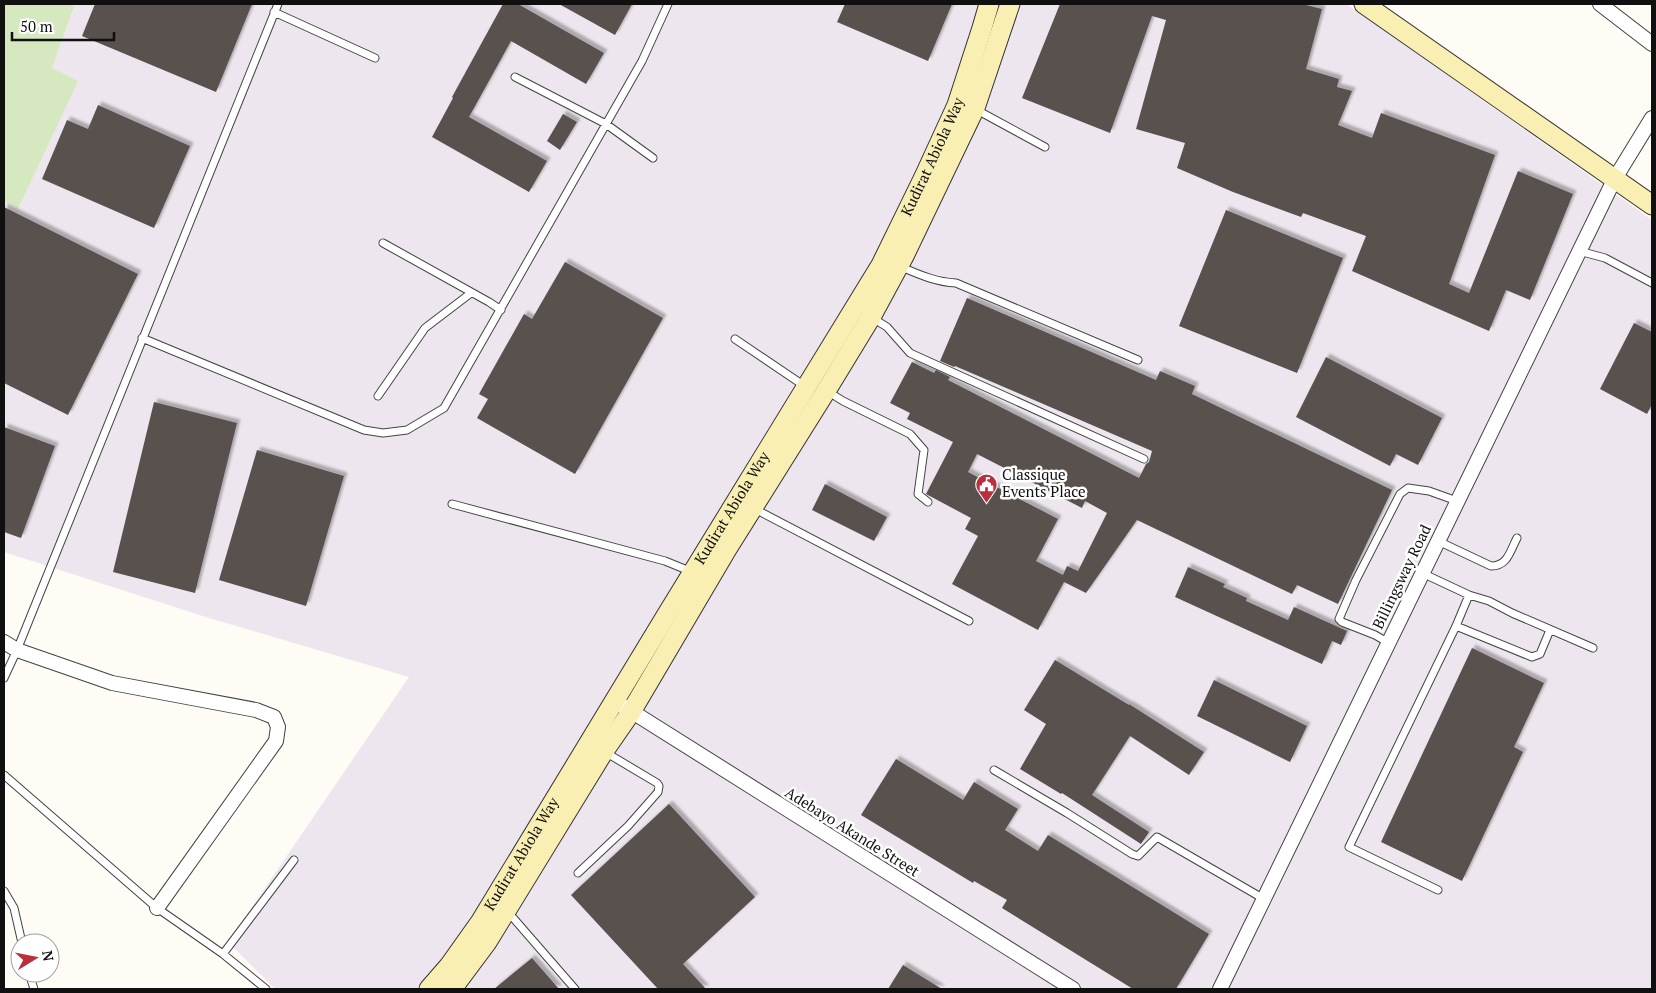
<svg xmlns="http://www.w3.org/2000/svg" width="1656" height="993" font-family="'PT Serif',serif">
<defs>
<filter id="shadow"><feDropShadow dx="3.5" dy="-3.5" stdDeviation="1" flood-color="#0004"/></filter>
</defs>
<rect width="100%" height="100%" fill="#fefcf4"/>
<path fill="#ede6ee" d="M75,4H1347L1652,220V989H275L228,942L409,677L209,618L4,552V201L18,209L77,81L52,68Z"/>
<path fill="#d6e8bf" d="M4,4H75L52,68L78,81L18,209L4,201Z"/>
<path fill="#58514d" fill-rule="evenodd" filter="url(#shadow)" d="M95,4H252L216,92L82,36Z
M503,4H518L604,53L586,84L511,41L469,117L547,161L529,192L432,137L453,98L452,97Z
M559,4H632L615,35Z
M845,4H952L928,61L837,22Z
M1060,4H1302L1322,9L1306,69L1339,79L1337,87L1352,91L1338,125L1372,138L1381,113L1495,155L1449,284L1469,293L1518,171L1573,194L1530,300L1506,290L1489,331L1352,271L1366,236L1303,213L1301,217L1233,192L1177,168L1185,143L1136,129L1166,20L1152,16L1110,133L1022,98Z
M98,105L190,146L154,228L42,179L67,120L88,129Z
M563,114L577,122L560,150L547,141Z
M4,207L138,274L68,415L4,383Z
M1226,210L1343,258L1297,373L1179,326Z
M565,262L663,318L575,474L477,418L488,399L479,394L524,314L532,319Z
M967,298L1156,380L1160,371L1195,386L1192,394L1392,490L1338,604L1297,585L1292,594L1137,520L1086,593L1064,582L1038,630L952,584L978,536L965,529L971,518L926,494L953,442L907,419L910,413L890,403L912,362L934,373L936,370L950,377L948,380L1139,478L1146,464L1149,462L1152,451L955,366L954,367L940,361ZM977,454L1082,508L1085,501L1107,513L1078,571L1067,566L1063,575L1036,561L1058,519L968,472Z
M1634,323L1652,332V404L1647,414L1600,389Z
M1326,357L1442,418L1418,465L1396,454L1390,466L1296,417Z
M154,402L237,423L195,593L113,572Z
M4,427L55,446L21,538L4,532Z
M257,450L344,476L306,606L219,580Z
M825,484L887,517L874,541L812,510Z
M1188,567L1225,584L1223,587L1247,598L1246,601L1288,620L1294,607L1347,631L1341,645L1332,641L1322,664L1175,597Z
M1472,648L1544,683L1514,747L1523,752L1462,881L1381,842Z
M1055,660L1129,705V704L1204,752L1189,775L1130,736L1092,795L1149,832L1141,844L1062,793L1061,794L1020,769L1046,724L1024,710Z
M1214,680L1307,726L1290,762L1197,716Z
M896,759L963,800L974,782L1018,809L1005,830L1038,851L1048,835L1209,934L1176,989H1133L1002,908L1007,900L974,881L973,883L861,815Z
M669,804L755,897L683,964L706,989H658L571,895Z
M532,958L559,989H494Z
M903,965L942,989H888Z"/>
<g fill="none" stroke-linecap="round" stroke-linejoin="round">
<defs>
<path id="lane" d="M274,12L375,58
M515,77L606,124L653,158
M975,109L1045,147
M383,243L489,302L501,310
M1579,251L1605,258L1652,283
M899,266C918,274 935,282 956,283L1138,360
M871,317L887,327L910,353L1144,459
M142,338L364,430L383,433L407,430L444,408L642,61L668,4
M735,339L806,387
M827,391L843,401L910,434L924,450L918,494L928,502
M378,396L425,328L471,293
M452,504L665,561L692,572
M753,508L969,621
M1438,541L1491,566C1508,566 1510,551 1517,538
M1422,573L1469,595L1489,601L1512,613L1593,648
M1456,626L1532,657L1540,654L1550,630
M1389,643L1375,635L1342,622L1339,619L1356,580L1400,494L1408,488L1429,491L1457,501
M4,678L17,650L278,4
M994,770L1067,813L1132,854L1138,856L1157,837L1264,899
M4,775L157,908L223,954L266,989
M578,873L628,826L658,792L659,786L657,783L605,752
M1438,890L1349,847L1456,626L1469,595
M4,891L14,908L22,943
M508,912L575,989
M223,954L294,860
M29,973L34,989"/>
<path id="street" d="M1600,4L1652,44
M4,642L17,650L112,683L256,710L274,717L278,727L276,741L157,908
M623,706L1073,989
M1220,989L1614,180L1652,118"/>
<g id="secondary">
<path d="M1364,4L1652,205"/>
<path id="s1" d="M429,989L449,966L481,921L666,616L881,265L924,177L957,105L982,28L989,4"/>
<path d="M452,989L487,942L604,751L631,712L727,549L826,391L871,317L904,256L975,108L1010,4"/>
</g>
</defs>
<use href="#lane" stroke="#434343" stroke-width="9"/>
<use href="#street" stroke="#434343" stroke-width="16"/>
<use href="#secondary" stroke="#323232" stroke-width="21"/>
<use href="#lane" stroke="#fff" stroke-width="7"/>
<use href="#street" stroke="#fff" stroke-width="14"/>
<use href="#secondary" stroke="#faefb3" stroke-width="19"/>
</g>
<defs>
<symbol id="civic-pin" viewBox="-11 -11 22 30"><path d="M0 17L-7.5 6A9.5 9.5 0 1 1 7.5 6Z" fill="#b92f3b" stroke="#fff"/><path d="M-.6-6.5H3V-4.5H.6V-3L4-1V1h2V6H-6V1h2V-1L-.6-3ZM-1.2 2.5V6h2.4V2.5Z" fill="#fff"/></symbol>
</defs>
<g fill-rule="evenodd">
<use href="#civic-pin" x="974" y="472" width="25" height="34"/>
</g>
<g text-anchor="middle" stroke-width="5" stroke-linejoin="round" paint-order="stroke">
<g font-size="15" fill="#101010" stroke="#fff">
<text dy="5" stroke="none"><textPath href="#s1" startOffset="974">Kudirat Abiola Way</textPath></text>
<text dy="5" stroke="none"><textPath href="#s1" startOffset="569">Kudirat Abiola Way</textPath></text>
<text transform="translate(1402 577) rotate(-64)" y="5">Billingsway Road</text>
<text transform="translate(852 832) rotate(32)" y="5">Adebayo Akande Street</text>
<text dy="5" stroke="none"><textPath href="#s1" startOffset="164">Kudirat Abiola Way</textPath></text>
</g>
<g font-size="15" fill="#101010" stroke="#fff" text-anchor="start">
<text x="1002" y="480">Classique<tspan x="1002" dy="17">Events Place</tspan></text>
</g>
</g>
<rect width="1656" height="993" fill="none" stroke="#101010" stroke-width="10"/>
<g transform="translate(35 958) rotate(80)"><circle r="24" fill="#ffffff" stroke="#9f9f9f"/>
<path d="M0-4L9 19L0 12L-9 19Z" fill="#b92f3b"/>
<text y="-8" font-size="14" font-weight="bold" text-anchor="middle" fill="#101010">N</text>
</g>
<path d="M12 32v8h102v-8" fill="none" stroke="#101010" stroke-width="2.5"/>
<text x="20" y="32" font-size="15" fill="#101010" stroke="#ffffff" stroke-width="4" paint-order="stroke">50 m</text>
</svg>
